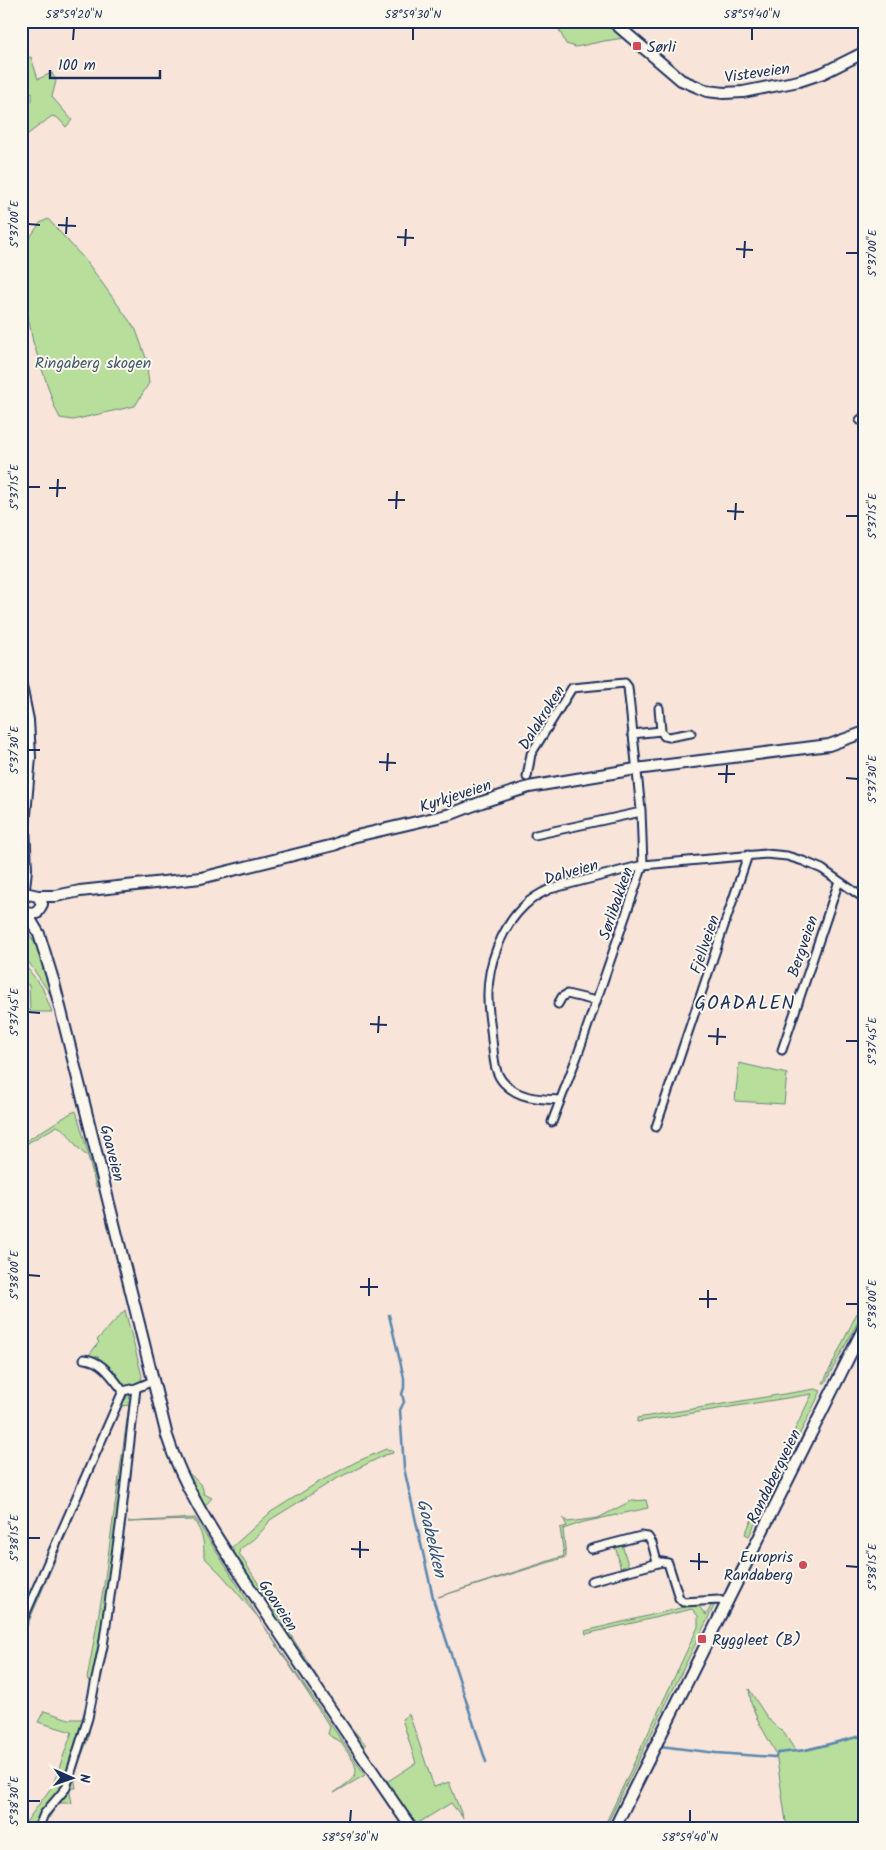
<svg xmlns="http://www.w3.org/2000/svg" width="886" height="1850" font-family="Kalam,sans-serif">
<rect width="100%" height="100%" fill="#f8e4d9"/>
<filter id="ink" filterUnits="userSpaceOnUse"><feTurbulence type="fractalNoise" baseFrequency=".02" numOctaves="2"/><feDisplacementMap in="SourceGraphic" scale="10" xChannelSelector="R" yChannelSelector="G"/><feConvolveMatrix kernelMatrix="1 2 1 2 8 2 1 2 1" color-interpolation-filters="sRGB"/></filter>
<g filter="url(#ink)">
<path fill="#b7de9a" stroke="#69867c" d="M555,21H605L624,38L604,41L576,47L566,44Z
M31,57L38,79L52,73L56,81L52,97L72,120L66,127L58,118L52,116L28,134L21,133V110L32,102V93C18,87 21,71 21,59Z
M48,219L87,262L136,330L146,358L149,383L135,406L73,420L60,418L55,408L33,342L21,281V250L40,223Z
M27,931C41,950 47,973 54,995L53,998L21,951V932Z
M21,960L42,987L52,1012H30L29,985L21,984Z
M739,1063L787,1074L784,1104L735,1101Z
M76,1111L98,1187H96L88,1156C74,1149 71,1131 57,1126L21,1147V1144L71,1113Z
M106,1211L146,1370L145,1371Z
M125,1310L142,1376L141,1380L123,1391L112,1376L86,1359L99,1342L97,1340Z
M857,1313L861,1316L825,1383H823Z
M815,1389L821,1391L749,1536L745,1534L812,1394L637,1422V1418Z
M825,1391L827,1392L755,1535L754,1533Z
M130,1392L133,1393L135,1397L88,1739L74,1775L76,1788H69L72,1803H58L49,1818L41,1813L30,1829H21L53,1785L72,1732L38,1722L44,1711L69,1719H82L93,1684L87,1679L104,1585L129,1405L121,1406L21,1640V1624L119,1400H125Z
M386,1449L392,1450L393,1453L385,1455L334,1480L270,1520C262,1533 253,1540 240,1549L239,1553L343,1718L366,1745L362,1748L230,1549L271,1512L317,1483L356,1462Z
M181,1465L202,1486L204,1494L212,1498L204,1507Z
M646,1500L648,1508L584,1522L563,1529L566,1557L438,1597L564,1556L560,1528L567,1526L563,1518L568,1522L598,1518L631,1501Z
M195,1518L258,1617L365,1775L334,1793C352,1779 365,1776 348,1753C345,1749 342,1743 338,1740C334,1738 332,1738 328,1734L330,1727L258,1617L222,1575L204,1557C204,1540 203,1535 194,1520L128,1522Z
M216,1541L337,1726V1730L213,1542Z
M750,1541L751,1546L726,1591V1589Z
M623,1543V1548L629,1568L621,1570L615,1545Z
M697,1604L706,1615L711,1606L715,1604L611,1816L604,1829H603L698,1627V1616L692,1609L586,1634L585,1631Z
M701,1640L698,1653L611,1829H607Z
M749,1689C756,1699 771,1728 782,1730L795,1750L798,1751L865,1735V1829H787L776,1753L758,1721L751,1703Z
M409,1714L434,1787L449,1782L463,1818L451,1803L415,1825L417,1829H416L385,1783L416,1763L402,1719Z"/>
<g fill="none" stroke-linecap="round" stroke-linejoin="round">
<path stroke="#5987ae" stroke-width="2.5" d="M389,1315L404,1378V1388L402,1394L404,1402L400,1410L404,1468L434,1602L486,1762
M660,1746L716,1753L775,1757L778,1753L806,1750L865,1735"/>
<defs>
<path id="street" d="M860,420L865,416
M659,708L661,731
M632,734L661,731L664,736L669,737L691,733
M527,777L531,754L572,688L625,683L628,687L641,810L643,865L578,1054L552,1122
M535,835L641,812
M558,1004L562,997L567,994L596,1001
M782,1050L839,881
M560,1100C540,1099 519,1099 504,1083C493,1072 494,1054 492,1040C491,1026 488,1012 488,998C487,966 501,927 525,905C532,898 541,893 550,889L643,865L766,854L787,856L803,861L822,869L865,899
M656,1127L748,855
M84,1359C102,1360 112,1377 123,1391
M591,1549L641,1536L648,1537L652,1543L657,1562
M591,1581L662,1562L668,1563L679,1598L683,1602L719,1600L727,1603
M21,1624L123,1391L136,1388
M41,1829L40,1824L44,1814L66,1788L88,1718L95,1684L103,1646L121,1519L136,1388L153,1381"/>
<path id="secondary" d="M612,21L681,80L707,91L724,93L743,92L799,81L823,73L865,52
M21,686L28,720L30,757L24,826L26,869L23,898
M21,901L23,898L29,894L38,896H56L80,891L201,878L334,845L352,837L451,814L482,802L529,787L636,769L829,745L865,732
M21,907L27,914L37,913L42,904L38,896
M27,914L39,934L54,983L167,1436C186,1497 226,1551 261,1605C311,1680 361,1755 412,1829
M614,1829L865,1325"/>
</defs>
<use href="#street" stroke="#1b2f5e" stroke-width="11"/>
<use href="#secondary" stroke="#1b2f5e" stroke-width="14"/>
<use href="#street" stroke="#fbf7ec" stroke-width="7"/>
<use href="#secondary" stroke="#fbf7ec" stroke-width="10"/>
</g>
</g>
<path fill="none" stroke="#1b2f5e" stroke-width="2" d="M73,40L74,28M413,40V28M752,40V28M28,224L40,225M58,225L76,226M66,234L67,217M397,237L414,238M405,246L406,229M736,249L753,250M846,253H858M744,258L745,241M28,487H40M49,488H66M57,497L58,479M388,500H405M396,509L397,491M727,511L744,512M846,516H858M735,520L736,503M28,750H40M379,762L396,763M387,771L388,753M718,774H735M846,778L858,779M726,783L727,765M28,1012L40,1013M370,1024L387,1025M378,1033L379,1016M708,1036L726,1037M846,1041H858M717,1045L718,1028M28,1275L40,1276M360,1287H378M369,1296V1278M699,1299H717M846,1304H858M708,1308V1290M28,1538H40M351,1549L369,1550M360,1558V1541M690,1561L708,1562M846,1566L858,1567M699,1570V1553M28,1801H40M350,1822L351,1810M690,1822V1810"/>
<g fill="#d1495b" stroke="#fbf7ec" stroke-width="2">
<rect x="632" y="41" width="10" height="10" rx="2.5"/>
<circle cx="803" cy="1565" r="5"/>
<rect x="697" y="1634" width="10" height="10" rx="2.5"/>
</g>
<g text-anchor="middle" stroke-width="4" stroke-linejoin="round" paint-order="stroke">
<g font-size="16" fill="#1b2f5e" stroke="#fbf7ec" text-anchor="start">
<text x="647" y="52">Sørli</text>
<text x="793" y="1562" text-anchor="end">Europris<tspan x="793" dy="18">Randaberg</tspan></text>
<text x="712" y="1645">Ryggleet (B)</text>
</g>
<g font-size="16" fill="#1b2f5e" stroke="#fbf7ec">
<text transform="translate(757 72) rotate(-8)" y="6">Visteveien</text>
<text transform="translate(541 717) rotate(-58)" y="6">Dalakroken</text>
<text transform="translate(455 795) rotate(-18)" y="6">Kyrkjeveien</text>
<text transform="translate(571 871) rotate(-16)" y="6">Dalveien</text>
<text transform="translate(615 903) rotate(-71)" y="6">Sørlibakken</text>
<text transform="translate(704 944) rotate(-71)" y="6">Fjellveien</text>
<text transform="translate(802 946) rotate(-71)" y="6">Bergveien</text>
<text transform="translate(113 1153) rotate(76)" y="6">Goaveien</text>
<text transform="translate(773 1476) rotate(-64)" y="6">Randabergveien</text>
<text transform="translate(279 1605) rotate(57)" y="6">Goaveien</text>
</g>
<g font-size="16" fill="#425b6d" stroke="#fbf7ec">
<text x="93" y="368">Ringaberg skogen</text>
</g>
<g font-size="18" font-style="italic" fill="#35547f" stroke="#fbf7ec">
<text transform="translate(432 1538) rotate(77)" y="6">Goabekken</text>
</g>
<g font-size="19" letter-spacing="1" fill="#1b2f5e" stroke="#fbf7ec">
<text x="745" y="1009">GOADALEN</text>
</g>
</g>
<rect width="886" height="1850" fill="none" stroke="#fbf7ec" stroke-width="55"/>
<g transform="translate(72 1778) rotate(92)" stroke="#fbf7ec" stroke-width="4" paint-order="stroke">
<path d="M0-4L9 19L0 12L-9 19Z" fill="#1b2f5e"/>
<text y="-8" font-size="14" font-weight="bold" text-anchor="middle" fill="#1b2f5e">N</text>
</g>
<path d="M50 70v8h110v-8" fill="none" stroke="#1b2f5e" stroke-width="2.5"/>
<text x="58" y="70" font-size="15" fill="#1b2f5e" stroke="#fbf7ec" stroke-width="4" paint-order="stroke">100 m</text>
<rect x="28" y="28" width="830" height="1794" fill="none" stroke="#1b2f5e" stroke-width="2"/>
<g font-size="12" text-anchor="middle" fill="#1b2f5e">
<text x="74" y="18">58°59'20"N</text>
<text x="413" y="18">58°59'30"N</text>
<text x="752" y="18">58°59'40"N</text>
<text transform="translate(14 224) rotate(-90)" y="4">5°37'00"E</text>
<text transform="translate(872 253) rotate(-90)" y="4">5°37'00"E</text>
<text transform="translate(14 487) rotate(-90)" y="4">5°37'15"E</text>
<text transform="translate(872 516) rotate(-90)" y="4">5°37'15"E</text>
<text transform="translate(14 750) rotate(-90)" y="4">5°37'30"E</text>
<text transform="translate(872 779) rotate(-90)" y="4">5°37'30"E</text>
<text transform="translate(14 1012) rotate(-90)" y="4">5°37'45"E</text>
<text transform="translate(872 1041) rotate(-90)" y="4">5°37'45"E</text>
<text transform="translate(14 1275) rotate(-90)" y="4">5°38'00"E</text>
<text transform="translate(872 1304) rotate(-90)" y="4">5°38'00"E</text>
<text transform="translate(14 1538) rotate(-90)" y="4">5°38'15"E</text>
<text transform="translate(872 1567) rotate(-90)" y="4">5°38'15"E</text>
<text transform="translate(14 1801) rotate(-90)" y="4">5°38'30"E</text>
<text x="350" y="1841">58°59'30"N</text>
<text x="690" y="1841">58°59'40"N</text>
</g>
</svg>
